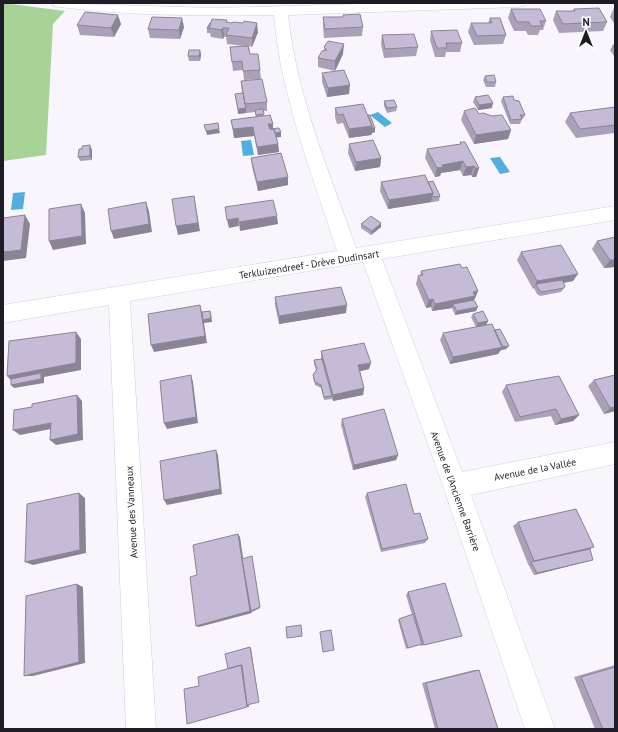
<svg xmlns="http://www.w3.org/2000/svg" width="618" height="732" font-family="'PT Sans',sans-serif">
<rect width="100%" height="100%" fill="#f8f6fc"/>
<path fill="#a7d396" d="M3,3L65,11L53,24L46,155L3,161Z"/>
<path fill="#52aee0" d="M378,112L392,123L385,127L370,115Z
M251,140L254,155L243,156L241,141Z
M500,157L510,172L500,174L490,158Z
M25,192L23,209L11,210L13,193Z"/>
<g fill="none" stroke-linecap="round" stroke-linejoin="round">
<defs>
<path id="minor" d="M52,3L214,8L396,3H526L524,6L519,7L288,15C297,97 329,171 356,248L615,206V220L382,259L462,472L615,442V464L471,495L555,729H525L443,486L363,262L130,301L156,729H126L109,305L3,323V305L337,251C312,173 281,98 274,15C202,16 131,16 59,7L54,6Z"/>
</defs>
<use href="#minor" stroke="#d3c9e3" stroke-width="1"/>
<use href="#minor" fill="#fff" fill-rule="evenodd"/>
</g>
<path fill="#aaa1b8" d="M614,8H615V25L610,17Z
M511,9L546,21L543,30H540L538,35H528L526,31H514L508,18Z
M574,9L607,22L603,31L559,33L553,20L556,11H573Z
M323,17L363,27L362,36L324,38L323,26Z
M490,18L506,35L503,44L474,45L468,32L471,23H488Z
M227,20V22L258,32L252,47L249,46L250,54L260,70L261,79L244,80L243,70L233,71L230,47L244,46L227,44L226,37H224L223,39L211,37L210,33H207V28L211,23Z
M121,24L114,37L80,35L77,25Z
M184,27L180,39L150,38L148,29Z
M431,31L462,43L460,52H446L445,57H435L430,40Z
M382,35L418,47L416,56L384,58L381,44Z
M613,45H615V56H614L610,50Z
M324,47L343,54L335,71L318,67V58L324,51Z
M201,54L200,61H189L188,56Z
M322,73L349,94L327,97L322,82Z
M485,76L496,82L495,87H486L483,80Z
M241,81L267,102V111H263L264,116L273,128L281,132V137H276L278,144L279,152L258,155L254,136L234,138L231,120L256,117L255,112L238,114L235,94L242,93Z
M475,97L492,108L478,110L473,102Z
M503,97L514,100L525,115L523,119H522L520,124H510L501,101Z
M384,101L397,107L396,111L387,113L384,106Z
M615,107V133L576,138L565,122L570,113Z
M335,108L368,115L375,128V132L372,133L371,135L349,138L343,123L337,124L335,117Z
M464,111L479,114L511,130L508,139L474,144L461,120Z
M460,142L479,168L476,177H472L471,175L463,176L460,170L441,173L440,176L435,177L425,158L427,149L460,144Z
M349,144L381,158L380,167L355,171L348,153Z
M82,149L92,150V160L80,161L78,157Z
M251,158L288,185L258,191L252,167Z
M381,182H428L440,196L439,201L388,209L380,191Z
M361,224L381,227L371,235L361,228Z
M615,237V267L604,268L592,249L597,241Z
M521,252L573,281L563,283L564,288L561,292L540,296L537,294L534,288L533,289L517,260Z
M462,268L478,291L475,299L474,300L476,311L455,315L452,308L432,311L431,307L426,308L416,284L418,276H420L421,271Z
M275,297L346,313L279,324L275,305Z
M473,314L488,321L486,325L476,327L471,317Z
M494,330L506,349L501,350L498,354L450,364L440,340L443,333Z
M321,351L369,369L360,371L364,388L363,395L333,401L332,399L324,400L321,388L315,385L313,378V375L316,370L314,364V360L321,359Z
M615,375V411L604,414L588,386L594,380Z
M506,385L579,415L573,421L555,425L551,416L515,422L502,392Z
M342,419L398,455L396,460L353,470L341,425Z
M367,493L414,514L428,539L425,543L381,552L365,497Z
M518,522L594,547L590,549L589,561L534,575L528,564L513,526Z
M408,592L462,636L421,646L420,644L406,649L398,620L412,615L406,595Z
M615,665V729H595L574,677Z
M474,670H479L498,729H435L422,683Z"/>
<path fill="#8b8396" d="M118,15L121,24L114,37L111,28Z
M182,18L184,27L180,39L179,30Z
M257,23L258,32L252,47V38Z
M223,28L224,37L223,39L221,30Z
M344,44L343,54L335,71V61Z
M200,50L201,54L200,61L199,56Z
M350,85L349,94L327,97L328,88Z
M493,103L492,108L478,110L479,105Z
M246,108V113L238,114V109Z
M268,124H273V133H270Z
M372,126L375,128V132L372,133L371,135L349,138V129Z
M253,127L254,136L234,138L233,129Z
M219,129L220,133L207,135L206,131Z
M511,130L508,139L474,144L476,135Z
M281,132V137L270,138V134Z
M278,144L279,152L258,155L257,147Z
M90,145L92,150V160L90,156Z
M381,158L380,167L355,171L356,162Z
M463,161L460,170L441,173L440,176L435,177L437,168L442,165Z
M474,166L471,175L463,176L466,167Z
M475,168H479L476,177H472Z
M288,177V185L258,191L257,182Z
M433,193L431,202L388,209L389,200Z
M194,196L200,231L178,235L176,226Z
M146,202L149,211L152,232L114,239L111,231Z
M81,204L85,213L86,244L53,250L49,241Z
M25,215L30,224L26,258L3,261V252Z
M277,216L278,224L240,231L239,222Z
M238,218L239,226L229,228L227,220Z
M381,223V227L371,235L372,231Z
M610,260H615V267L604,268Z
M578,274L573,281L538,288L536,284L534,288L533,289L537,281Z
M478,291L472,304H453L452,308L432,311L435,304Z
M433,299L431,307L426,308L429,300Z
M200,305L202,313L210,311L211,314L212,322L204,323L207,343L154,352L151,345Z
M347,305L346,313L279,324V316Z
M478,307L476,311L455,315L457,311Z
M488,321L486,325L476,327L478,323Z
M76,332L81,339V370L44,377V383L14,388L11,385L13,382L7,376Z
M509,346L506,349L501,350L498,354L450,364L453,357Z
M371,363L369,369L357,372L358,365Z
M191,375L193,382L198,423L167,429L164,423Z
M364,388L363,395L333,401V395Z
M77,395L82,401L83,440L56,445L50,440Z
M615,407V411L604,414L610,408Z
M579,415L573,421L555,425L561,419Z
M51,423L56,428L20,435L13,430Z
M216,450L218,455L222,494L167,505L164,500Z
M398,455L396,460L353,470L354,465Z
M79,493L85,498L86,553L33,565L25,562Z
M238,534L240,537L251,610L252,556L260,608L252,612L251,611L252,613L199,627L196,626Z
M594,547L587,550L531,562L534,561Z
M593,560L589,561L534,575L537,573Z
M77,584L83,587L85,663L33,676H24Z
M250,647L251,648L259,702Z
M241,665H243L249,707H247Z"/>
<path fill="#c6bbd6" stroke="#8b8396" d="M599,8L607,22L563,24L556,11H575L574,9Z
M511,9H540L546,21H540L542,26H531L529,22H517Z
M85,12L118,15L111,28L77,25Z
M360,14L363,27L325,29L323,17H343V15Z
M152,17L182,18L179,30L148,29Z
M490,18H500L506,35L477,36L471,23H492Z
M212,19L227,20L226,22L232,23L233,22L243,23L244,21L257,23L252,38L226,35L229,28H223L221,30L209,28Z
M210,23H211L209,28L210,29L207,28Z
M457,30L462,43H446L447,48H437L431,31Z
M414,34L418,47L385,49L382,35Z
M328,41L344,44L335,61L318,58L322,51L327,50L324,47Z
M613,45H615V49Z
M248,46L250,54H258L260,70L243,71L242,61L232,62L230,47Z
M189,50H200L199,56H188Z
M344,70L350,85L328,88L322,73Z
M494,75L496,82H487L485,76Z
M262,79L267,102L245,104L241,81Z
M243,93L246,108L238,109L235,94Z
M488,95L493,103L479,105L475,97Z
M513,96L514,100L519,101L525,115H520L522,119L511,120L503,97Z
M394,100L397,107L387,108L384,101Z
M363,104L372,126L349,129L343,114L338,115L335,108Z
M615,107V125L580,129L570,113Z
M474,108L476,109L479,114L483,113L492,116L502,115L511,130L476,135L464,111Z
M263,109L264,114L256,115L255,110Z
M270,115L273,124H268L270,129H274L278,144L257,147L253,127L233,129L231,120Z
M368,115H370L375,128H372V126Z
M218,123L219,129L206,131L204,125Z
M279,128L281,132L275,133L274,129H270Z
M373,140L381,158L356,162L349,144Z
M460,142H465L479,168H475L474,166L466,167L463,161L442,165L443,167L437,168L427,149L461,144Z
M90,145V156L78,157L79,149H82V146Z
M281,153L288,177L257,182L251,158Z
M425,175L433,193L389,200L381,182Z
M433,181L440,196L432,197L433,193L428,182Z
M194,196L198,223L176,226L172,199Z
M273,200L277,216L239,222L238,218L227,220L225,207Z
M146,202L149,224L111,231L108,209Z
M81,204L82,236L49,241V209Z
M25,215L21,250L3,252V218Z
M371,216L381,223L372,231L361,224Z
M615,237V260H610L597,241Z
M561,245L578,274L537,281L521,252Z
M460,264L462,268L467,267L478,291L473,292L475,296L435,304L433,299L429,300L418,276L423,275L421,271Z
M562,280L565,286L564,288L542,292L539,290L536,284Z
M341,287L347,305L279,316L275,297Z
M474,300L478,307L457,311L453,304Z
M200,305L205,336L151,345L148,314Z
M210,311L211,318L203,320L202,312Z
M483,311L488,321L478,323L473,314Z
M492,324L503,347L453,357L443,333Z
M500,329L509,346L502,347L494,330Z
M76,332V363L7,376L9,341Z
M364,343L371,363L358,365L364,388L333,395L321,351Z
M322,359L332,396L324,397L321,385L315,382L313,375L317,369L314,360Z
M41,373V379L11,385V379Z
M191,375L196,417L164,423L160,381Z
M615,375V407L610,408L594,380Z
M559,376L579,415L561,419L556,409L520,417L506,385Z
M77,395L78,434L50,440L51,423L13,430L14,410L32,407V404Z
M384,409L398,455L354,465L342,419Z
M216,450L220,489L164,500L160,461Z
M406,484L414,514L420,513L428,539L382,549L367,493Z
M79,493L80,550L25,562L27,504Z
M576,509L594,547L534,561L518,522Z
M238,534L250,611L196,626L190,577L197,575L193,545Z
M590,549L593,560L537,573L531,562Z
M252,556L260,607L251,611L242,559Z
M445,583L462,636L424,645L408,592Z
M77,584L79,662L24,676L26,596Z
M413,614L422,644L408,648L399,619Z
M301,625L302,636L287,638L286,627Z
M331,630L334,650L323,652L320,632Z
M250,647L259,702L247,705L242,665L228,669L225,654Z
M241,665L247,707L187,724L184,689L199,686L198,677Z
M615,667V729H603L581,677Z
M479,670L498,729H438L426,683Z"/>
<g text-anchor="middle" stroke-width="3" stroke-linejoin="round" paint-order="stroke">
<g font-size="10" fill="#201c26" stroke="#fff">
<text transform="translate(309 264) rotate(-9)" y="4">Terkluizendreef - Drève Dudinsart</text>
<text transform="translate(535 469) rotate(-11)" y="4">Avenue de la Vallée</text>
<text transform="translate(456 491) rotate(70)" y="4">Avenue de l'Ancienne Barrière</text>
<text transform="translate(131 512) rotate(-93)" y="4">Avenue des Vanneaux</text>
</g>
</g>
<rect width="618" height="732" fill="none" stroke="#201c26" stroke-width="8"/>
<g transform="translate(586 32)" stroke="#ffffff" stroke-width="3" paint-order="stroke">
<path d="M0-3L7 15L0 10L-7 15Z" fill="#201c26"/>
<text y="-6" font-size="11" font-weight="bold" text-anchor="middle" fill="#201c26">N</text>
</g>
</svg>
